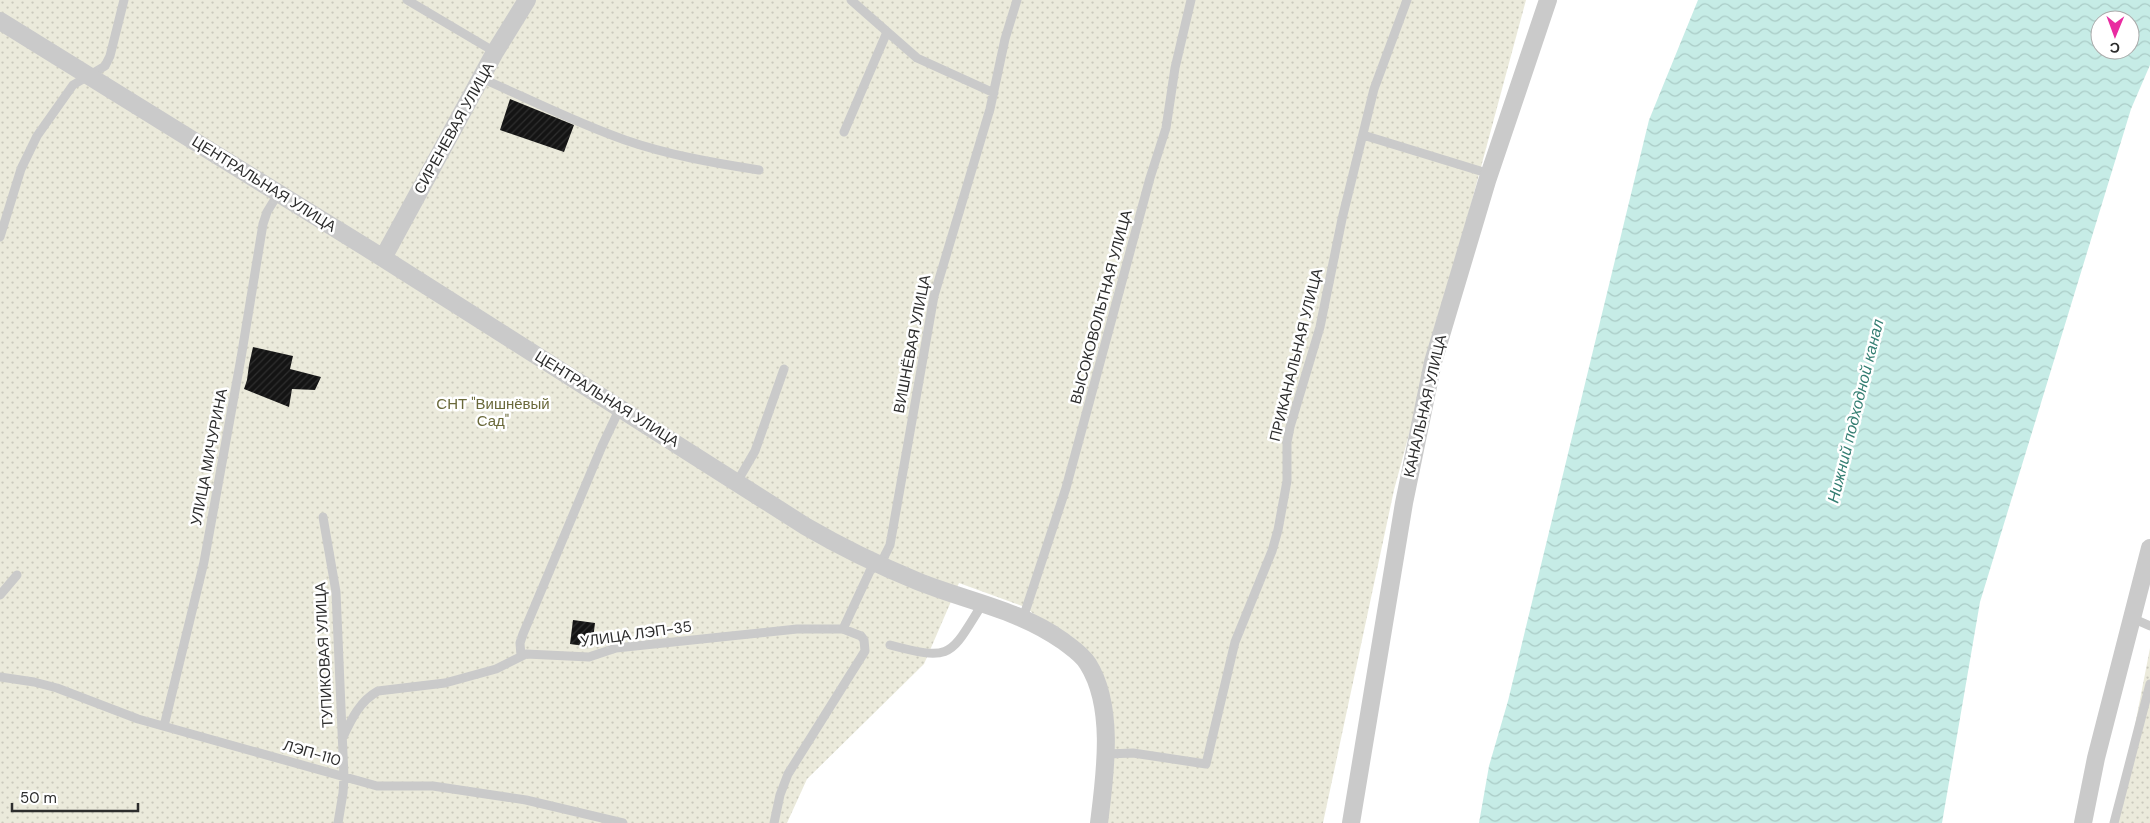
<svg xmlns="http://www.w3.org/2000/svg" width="2150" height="823" font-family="'DM Sans',sans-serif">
<defs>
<pattern id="garden-dots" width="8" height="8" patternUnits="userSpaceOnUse" patternTransform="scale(1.25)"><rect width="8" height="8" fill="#ebeadb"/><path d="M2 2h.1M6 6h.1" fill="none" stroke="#cac9bc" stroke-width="1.8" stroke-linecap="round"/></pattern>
<pattern id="water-waves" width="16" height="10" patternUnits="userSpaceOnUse" patternTransform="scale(1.25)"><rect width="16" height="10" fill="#c6ece6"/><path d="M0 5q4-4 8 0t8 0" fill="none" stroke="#aacbc6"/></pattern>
<pattern id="building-hatch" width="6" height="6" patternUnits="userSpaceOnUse" patternTransform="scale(1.25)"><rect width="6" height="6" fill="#141414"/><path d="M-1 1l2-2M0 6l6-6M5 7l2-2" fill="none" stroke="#2e2e2e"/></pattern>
</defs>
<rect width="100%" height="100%" fill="#fff"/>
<path fill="url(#garden-dots)" d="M0,0H1526L1394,490L1323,823H1095L1104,721L1090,658L1025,607L959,583L924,664L807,779L787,823H0Z
M2150,648V823H2116Z"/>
<path fill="url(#water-waves)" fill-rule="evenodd" d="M1698,0H2150V65L2131,109L1980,602L1942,823H1479L1489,766L1508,701L1649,120ZM2100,20H2130V50H2100Z"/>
<path fill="url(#building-hatch)" d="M510,99L574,125L564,152L500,130Z
M253,347L293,356L290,369L321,377L315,390L292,389L289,407L244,389L247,380L249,365Z
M573,620L595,623L592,647L570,644Z"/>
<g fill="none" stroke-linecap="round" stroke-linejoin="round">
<path stroke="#cacaca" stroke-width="9" d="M407,0L495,52
M851,0L917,58L994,93
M481,78C529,99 576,123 625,140C668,155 714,163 759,170
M844,132L887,32
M1363,135L1490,174
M0,237L21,169L37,136L73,85L105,66L110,56L124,0
M737,482L755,451L784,369
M323,517L336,592L344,777L343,793L338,823
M0,595L17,575
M1023,618L1066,488L1150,178L1166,128L1175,68L1191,0
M2132,618L2150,626
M843,629L870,571L884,557L890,545L934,296L990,109L1005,39L1017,0
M890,645C954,662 950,655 983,603
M521,656L520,643L523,634L602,446L620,408
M0,677L34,682L57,688L138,719L377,786H433L526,800L623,823
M164,726L204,562L241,358L263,224L267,212L278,194
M343,737C352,718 360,701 378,691L445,683L496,669L526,654L589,657L616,648L797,629H843L861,636L864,640L865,651L788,774L780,795L774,823
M1107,754L1133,753L1206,764L1235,642L1272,551L1278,530L1287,481V442L1290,427L1320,327L1342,219L1374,89L1407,0
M2114,823L2150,684"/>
<path stroke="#cacaca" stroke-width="18" d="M0,21L383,258L805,526C841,547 878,565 917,581C966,601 1018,609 1063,641C1072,648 1082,654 1088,664C1115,707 1105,775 1099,823
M383,258L495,52L527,0
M1351,823L1404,503L1433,362L1487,181L1548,0
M2083,823L2096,758L2150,548"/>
</g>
<g text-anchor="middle" stroke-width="5" stroke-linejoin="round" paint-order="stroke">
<g font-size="15" fill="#2d2d2d" stroke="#fff">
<text transform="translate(454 128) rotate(-61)" y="5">СИРЕНЕВАЯ УЛИЦА</text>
<text transform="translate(264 184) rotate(32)" y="5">ЦЕНТРАЛЬНАЯ УЛИЦА</text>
<text transform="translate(1101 307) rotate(-75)" y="5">ВЫСОКОВОЛЬТНАЯ УЛИЦА</text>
<text transform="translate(912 344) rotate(-79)" y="5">ВИШНЁВАЯ УЛИЦА</text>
<text transform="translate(1296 355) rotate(-76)" y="5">ПРИКАНАЛЬНАЯ УЛИЦА</text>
<text transform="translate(607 399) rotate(32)" y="5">ЦЕНТРАЛЬНАЯ УЛИЦА</text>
<text transform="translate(1425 406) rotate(-77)" y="5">КАНАЛЬНАЯ УЛИЦА</text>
<text transform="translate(209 457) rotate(-79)" y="5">УЛИЦА МИЧУРИНА</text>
<text transform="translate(636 634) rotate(-8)" y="5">УЛИЦА ЛЭП-35</text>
<text transform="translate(324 655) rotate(-93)" y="5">ТУПИКОВАЯ УЛИЦА</text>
<text transform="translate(312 753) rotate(16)" y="5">ЛЭП-110</text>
</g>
<g font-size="15" fill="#6a693a" stroke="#fff">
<text x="493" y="409">СНТ "Вишнёвый<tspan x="493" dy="17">Сад"</tspan></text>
</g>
<g font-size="16" font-style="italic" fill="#347e72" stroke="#fff">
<text transform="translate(1855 411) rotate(-76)" y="6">Нижний подходной канал</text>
</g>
</g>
<g transform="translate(2115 35) rotate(181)"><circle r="24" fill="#ffffff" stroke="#ababab"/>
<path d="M0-4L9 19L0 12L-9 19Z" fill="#e92ba1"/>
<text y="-8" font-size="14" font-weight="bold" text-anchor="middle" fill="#2d2d2d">С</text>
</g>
<path d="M12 803v8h126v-8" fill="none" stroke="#2d2d2d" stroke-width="2.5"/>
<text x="20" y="803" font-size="15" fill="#2d2d2d" stroke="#ffffff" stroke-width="4" paint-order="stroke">50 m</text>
</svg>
